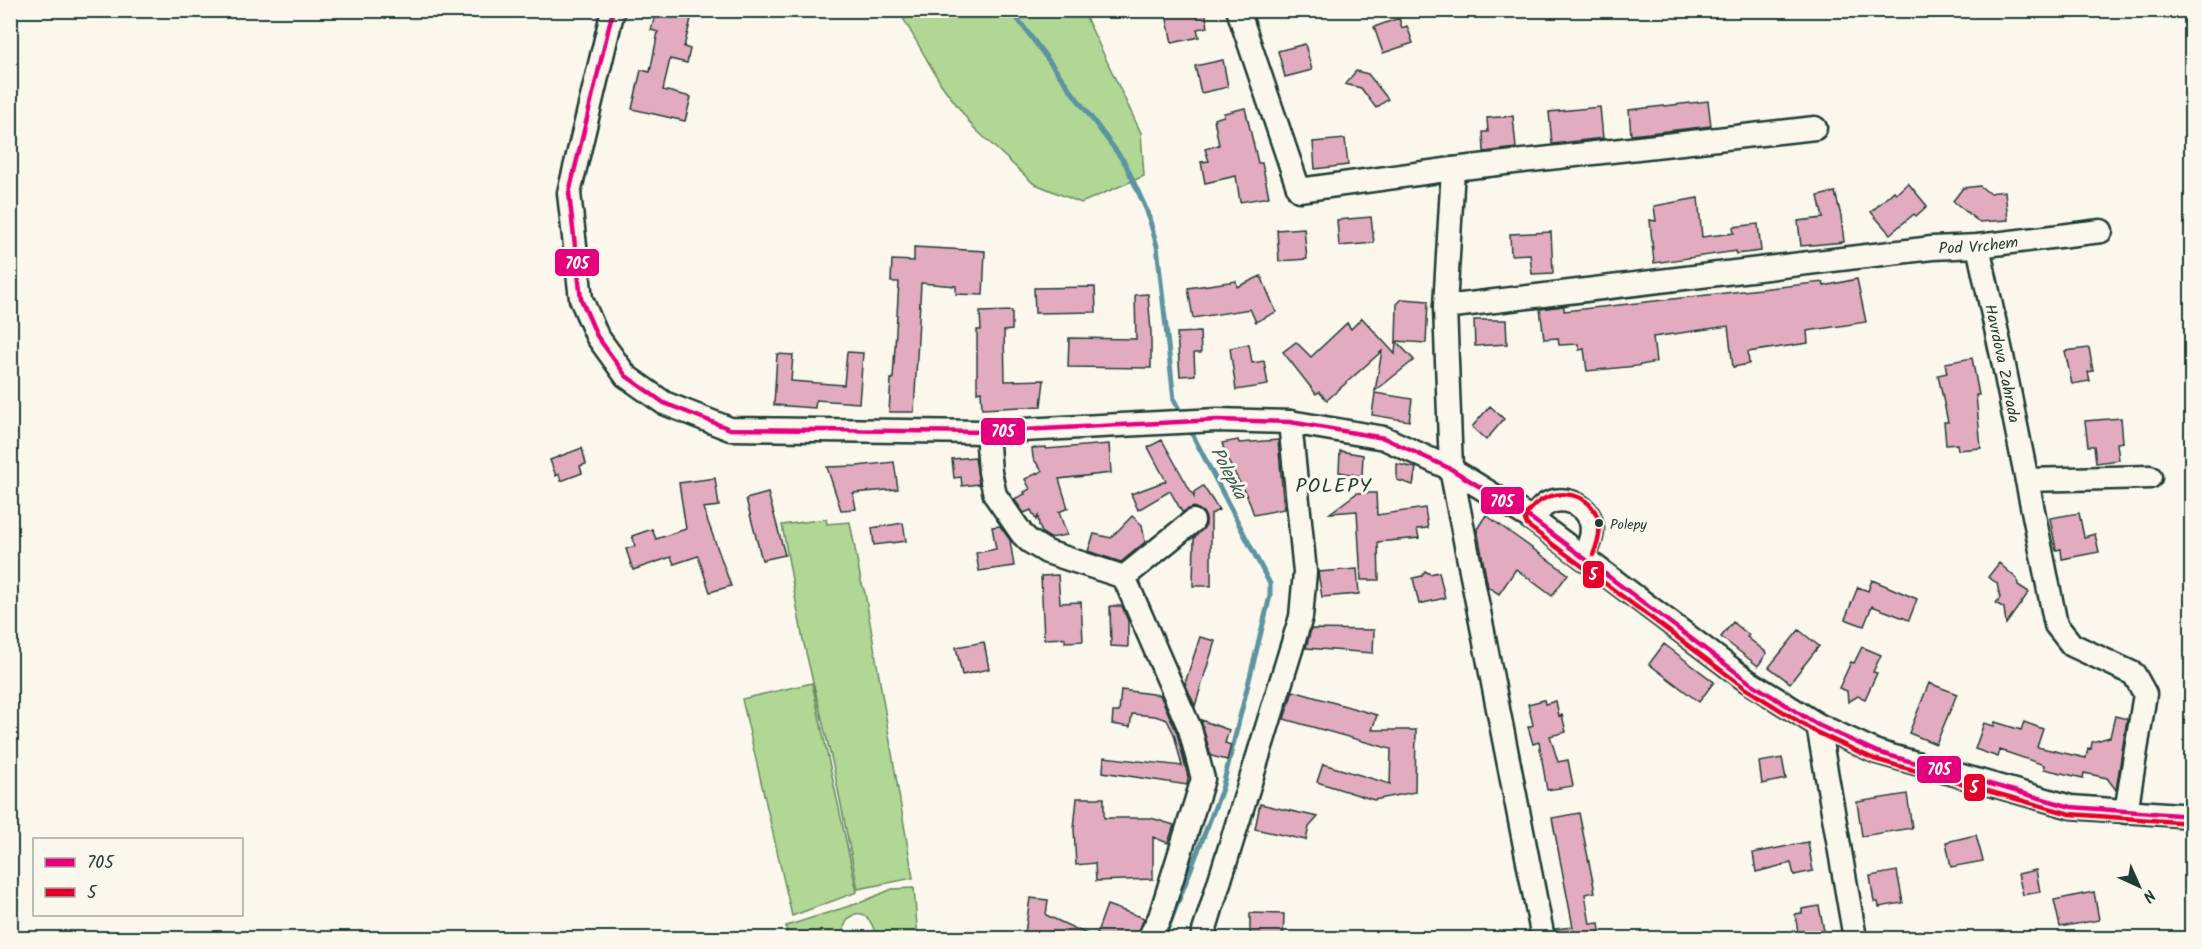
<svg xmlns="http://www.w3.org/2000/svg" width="2202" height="949" font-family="Kalam,sans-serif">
<rect width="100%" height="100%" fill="#fbf7ec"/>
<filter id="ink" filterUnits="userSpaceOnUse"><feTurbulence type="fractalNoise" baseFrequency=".0167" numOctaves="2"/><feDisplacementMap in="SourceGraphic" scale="12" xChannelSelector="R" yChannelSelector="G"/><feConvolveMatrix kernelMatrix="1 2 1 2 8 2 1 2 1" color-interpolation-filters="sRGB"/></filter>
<g filter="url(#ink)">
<path fill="#b0d793" stroke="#688a64" stroke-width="1.5" d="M899,11H1083L1141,133L1144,176L1081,203L1033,183L973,127L941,84Z
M826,519L827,524L850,522L861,581L865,593L913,878L858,889L833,765L803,640L782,525Z
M812,683L857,892L792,916L742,699Z
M914,888L918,938H876C875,932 873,925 869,920C856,903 841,923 843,938H787L786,926L862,902L892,889Z"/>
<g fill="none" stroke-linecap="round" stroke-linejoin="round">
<path stroke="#5d94a0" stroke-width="5" d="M1011,10L1125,163L1147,211L1157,246L1174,400L1182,415
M1164,938L1222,789L1270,596V584L1189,428"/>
</g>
<path fill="#e3abbf" stroke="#1f3d34" stroke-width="1.5" d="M1165,10H1205L1208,27L1197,29L1199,37L1172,43Z
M656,12L691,19L684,47L690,49L687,63L670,59L663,90L691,97L685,121L632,109L641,70L650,72L658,32L651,30Z
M1399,18L1402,28L1407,26L1413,43L1383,53L1374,27Z
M1305,44L1312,70L1285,77L1278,51Z
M1223,60L1228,87L1201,93L1195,66Z
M1356,71L1368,74L1388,99L1376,108L1361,88L1345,84Z
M1708,101L1711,126L1631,135L1629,110Z
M1600,107L1603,138L1552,144L1549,112Z
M1245,108L1258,163H1262L1269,197L1240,202L1236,176L1205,183L1201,162L1209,161L1205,149L1219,145L1214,119L1224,116V113Z
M1513,116L1516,148L1484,152L1483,132H1488L1487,118Z
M1345,139L1348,165L1315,169L1313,142Z
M1908,183L1927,206L1916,216L1914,214L1890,234L1871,212L1894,191L1896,194Z
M1980,186L1989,193L2005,191L2008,220L1979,222L1953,201L1963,188Z
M1835,192L1841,216L1844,242L1801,246L1798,221L1823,218L1818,196Z
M1698,198L1702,237L1734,233L1733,227L1758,224L1761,251L1736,254V251L1654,263L1650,220L1656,221L1654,206Z
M1371,217L1374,243L1339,246L1337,220Z
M1304,228L1307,259L1279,261L1277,230Z
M1551,232L1553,273L1532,274L1530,254L1511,255L1510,234Z
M914,247L985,251L983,295L956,294V286L921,283L914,412H889L891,379H893L899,282H891L892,260L914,261Z
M1261,276L1276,312L1256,322L1250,309L1193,318L1188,288L1236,281L1237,287Z
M1857,279L1866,322L1807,331L1808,343L1748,352L1749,364L1733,367L1728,326L1653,337L1656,362L1636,366L1587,371L1584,349L1579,350L1578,344L1559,345L1558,338L1544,339L1540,309L1564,306V311L1611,306L1823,282L1824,286Z
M1095,287L1096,312L1035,313L1034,288Z
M1148,294L1151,332V368L1068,367L1069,338L1136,339L1135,295Z
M1402,299L1428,301L1426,343L1396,341L1397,304Z
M1012,311V330L1004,331L1005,381L1044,380L1041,406L982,409L981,391L977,392V330H981L980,312Z
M1362,318L1395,354L1396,341L1414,360L1375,391L1382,351L1327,400L1319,392L1316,394L1283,352L1296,342L1311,357L1347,323L1351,329Z
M1474,320H1506L1507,344L1475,346Z
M1200,332L1201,353H1194L1195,375L1180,376L1177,333Z
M1249,344L1252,363L1264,361L1268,385L1236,390L1230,348Z
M2089,348L2093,371L2088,372L2090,381L2072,384L2065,351Z
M847,352L863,353L859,403L816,400L815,408L774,405L777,354L793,355L791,381L844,385Z
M1972,358L1979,395H1976L1981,448L1958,450L1957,444L1946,445L1944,422H1948L1938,375L1947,373L1945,363Z
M1375,393L1412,399L1409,421L1372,415Z
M1490,406L1504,419L1486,440L1472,427Z
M2121,418L2123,442L2117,443L2119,460L2096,463L2094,446H2088L2085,421Z
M1162,440L1194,497V492L1203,486L1219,510L1211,514V586H1193L1194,538L1206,525V518L1203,512L1194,507L1182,512L1170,491L1138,510L1131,494L1166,481L1148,447Z
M1238,440L1239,443L1278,440L1284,509L1254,515L1248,498L1227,459L1222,443Z
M1109,444L1111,473L1059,479L1068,508L1059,512L1067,535L1050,538L1042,533L1039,525L1038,516L1036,520L1031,510L1024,513L1014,499L1025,494L1024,492L1030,489L1025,479L1042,471L1033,458L1032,448L1046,447V449Z
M582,448L586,464L580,466L582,473L561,481L559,474L556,476L550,460Z
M1340,451L1363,455L1362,476L1339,472Z
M975,457L979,484L962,486L961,477L954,478L952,459Z
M894,462L898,489L853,493L856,509L841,510L827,467L857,466Z
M1397,464L1416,468L1413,485L1397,480Z
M715,478L719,506L703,508L731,586L710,592L698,556L674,564L671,557L633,570L626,549L635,546L632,536L652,529L656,539L686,529L679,483Z
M768,493L785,555L762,560L746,499Z
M1357,493H1376L1377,515L1425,508L1428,528L1417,529L1419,538L1378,542L1379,580H1361L1357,511L1330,513Z
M2079,513L2084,537L2095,534L2099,552L2062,559L2061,549L2056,550L2050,518Z
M1486,515L1568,574L1552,596L1516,569L1499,594L1488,587L1477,529Z
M1132,516L1142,525L1145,542L1121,562L1088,551L1094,534L1111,538Z
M903,523L906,541L874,545L872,528Z
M1000,526L1010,540L1014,566L979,571L976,553L996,549L992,527Z
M1999,563L2017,579L2018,585L2029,592L2006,624L2004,608L1996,603L2000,598L1997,583L1988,577Z
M1357,569L1359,594L1322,597L1318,572Z
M1425,571L1430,574L1439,572L1445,598L1419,604L1413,578L1422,576Z
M1058,575L1060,603L1081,602L1083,641L1065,642V638L1044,639L1041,576Z
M1872,580L1917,599L1909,620L1872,606L1864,626L1845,619L1858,587L1868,591Z
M1110,606H1122L1128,621V647L1111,646Z
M1733,622L1749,635L1747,637L1767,653L1758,666L1721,637Z
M1311,629L1374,630L1373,653L1306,648Z
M1799,630L1819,646L1790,683L1769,667Z
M1200,637L1215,641L1195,706L1185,683Z
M984,642L989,669L962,675L956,647Z
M1664,644L1714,682L1699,702L1649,664Z
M1862,647L1881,655L1873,672L1877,673L1865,699L1858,696L1848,702L1847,691L1839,688L1851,662L1854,663Z
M1929,683L1957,694L1936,744L1909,733Z
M1121,690L1160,695L1177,733L1188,777L1187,785L1103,772L1104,757L1182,766L1174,734L1167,720L1155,716L1132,714L1130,727L1112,724L1113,712H1119Z
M1293,691L1377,715L1372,730H1416L1415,792L1374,800L1317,782L1323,764L1390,784L1391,749L1284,719Z
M1544,700L1545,704L1556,701L1559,716L1562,715L1566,732L1550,736L1558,762L1568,760L1573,786L1547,790L1539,742L1533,744L1528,727L1533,725L1528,704Z
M2115,716L2127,719L2116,790L2107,778L2084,773L2083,778L2044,769V765L2000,750L1998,757L1975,749L1984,723L1994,726L1995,722L2021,730L2024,722L2043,729L2037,747L2086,758L2088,748L2091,749L2092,742L2110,737Z
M1201,720L1229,730L1225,743L1231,745L1227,760L1211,756Z
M1782,758L1786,779L1762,784L1759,762Z
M1907,794L1912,828L1862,836L1857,802Z
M1077,798H1104V818H1151L1174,825L1168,843L1153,837V879L1096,881L1095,863L1076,865L1074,829Z
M1260,804L1318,817L1309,827L1306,840L1255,829Z
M1579,813L1595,892L1585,894L1590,924L1599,923L1601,939H1556L1555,929L1573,927L1552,818Z
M1976,835L1983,861L1951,867L1946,842Z
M1808,842L1813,871L1794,875L1791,863L1756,872L1753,853Z
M2036,870L2040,892L2023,895L2018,874Z
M1897,871L1903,903L1879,907L1878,902H1874L1870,876Z
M2094,892L2099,920L2060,927L2054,900Z
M1030,898L1048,900L1046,915L1095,938L1107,905L1144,918L1136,939H1028L1029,934L1025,933Z
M1819,906L1825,936L1805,939L1804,931L1798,932L1795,914L1802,913V909Z
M1250,913L1284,914L1283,939H1250Z"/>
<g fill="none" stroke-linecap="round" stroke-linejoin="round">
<defs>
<g id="minor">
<path d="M613,10L569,193L581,299L597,336L626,376L664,403L730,429L987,432L1217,420L1290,422L1384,438L1451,469L1532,519L1749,682L1818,725L1877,752L2071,807L2192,816"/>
<path d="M1238,10L1299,190L1453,169L1815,128"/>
<path d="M1453,169L1445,307L1451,469L1543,938"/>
<path id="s1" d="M1978,246L2002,356L2056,625L2072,645L2134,674L2145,694L2126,812"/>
<path id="s2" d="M1445,307L1932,248L1978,246L2101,231"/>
<path d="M987,432L990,472L995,495L1022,534L1029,541L1047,552L1124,577L1190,729L1203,779L1160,917L1149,938"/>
<path d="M2027,480L2150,477"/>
<path d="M1532,519C1536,515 1541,508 1545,505C1560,495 1583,502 1590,519C1595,532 1589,545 1584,556"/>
<path d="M1124,577L1193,521"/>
<path d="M1818,725L1855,938"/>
<path d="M1202,938L1301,617L1305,572L1290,422"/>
</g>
</defs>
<use href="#minor" stroke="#1f3d34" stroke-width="27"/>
<use href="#minor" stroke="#fbf7ec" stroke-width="22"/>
<defs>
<path id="bus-1" d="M613,10L569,193L581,299L597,336L626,376L664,403L730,429L987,432L1217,420L1290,422L1384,438L1451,469L1532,519L1749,682L1818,725L1877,752L2071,807L2192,816"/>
<path id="bus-2" d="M1593,555C1597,545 1601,534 1599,523C1593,490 1551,486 1532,508C1528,512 1526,514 1525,520L1527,525L1745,688L1814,731L1874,759L2070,814L2191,823"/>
</defs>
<use href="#bus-1" stroke="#fbf7ec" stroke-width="9"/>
<use href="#bus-2" stroke="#fbf7ec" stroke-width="9"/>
<use href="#bus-1" stroke="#e5007d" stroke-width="4.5"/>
<use href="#bus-2" stroke="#e4002b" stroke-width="4.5"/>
</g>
</g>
<circle fill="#1f3d34" stroke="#fbf7ec" stroke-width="2" cx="1599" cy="523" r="5"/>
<g text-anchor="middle" stroke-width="6" stroke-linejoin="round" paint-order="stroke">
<g font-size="14" fill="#1f3d34" stroke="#fbf7ec" text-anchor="start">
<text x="1610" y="529">Polepy</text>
</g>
<g font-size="16" fill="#1f3d34" stroke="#fbf7ec">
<text dy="6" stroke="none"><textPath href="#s2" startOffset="537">Pod Vrchem</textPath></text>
<text dy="6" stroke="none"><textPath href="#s1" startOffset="120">Havrdova Zahrada</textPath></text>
</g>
<g font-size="18" font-style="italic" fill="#345a58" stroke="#fbf7ec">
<text transform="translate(1229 473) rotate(62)" y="6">Polepka</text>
</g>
<g font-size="20" letter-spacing="1.5" fill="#1f3d34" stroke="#fbf7ec">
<text x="1334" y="492">POLEPY</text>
</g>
</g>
<g stroke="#fbf7ec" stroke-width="2">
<rect x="554" y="248" width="46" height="29" rx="6" fill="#e5007d"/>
<rect x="980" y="417" width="46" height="29" rx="6" fill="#e5007d"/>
<rect x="1480" y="486" width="45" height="29" rx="6" fill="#e5007d"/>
<rect x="1582" y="560" width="23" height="29" rx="6" fill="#e4002b"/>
<rect x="1916" y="755" width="46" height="29" rx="6" fill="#e5007d"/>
<rect x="1963" y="773" width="23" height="29" rx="6" fill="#e4002b"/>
</g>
<g font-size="16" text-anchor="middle" font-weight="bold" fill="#fff">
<text x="577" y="269">705</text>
<text x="1003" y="437">705</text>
<text x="1502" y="507">705</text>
<text x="1593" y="580">5</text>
<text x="1939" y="775">705</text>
<text x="1974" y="793">5</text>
</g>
<rect width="2202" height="949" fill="none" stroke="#fbf7ec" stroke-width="36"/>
<rect x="18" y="18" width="2166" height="913" fill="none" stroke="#1f3d34" stroke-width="2" filter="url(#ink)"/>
<rect x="33" y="838" width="210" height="78" fill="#fbf7ec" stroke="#a3ada2" stroke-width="1.5"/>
<rect x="45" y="858" width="30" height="9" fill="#e5007d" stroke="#a3ada2" stroke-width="1.5"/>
<text x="87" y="868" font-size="18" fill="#1f3d34">705</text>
<rect x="45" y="888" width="30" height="9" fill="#e4002b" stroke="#a3ada2" stroke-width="1.5"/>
<text x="87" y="898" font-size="18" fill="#1f3d34">5</text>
<g transform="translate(2139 886) rotate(135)" stroke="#fbf7ec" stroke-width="4.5" paint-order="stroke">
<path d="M0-4.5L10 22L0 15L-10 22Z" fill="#1f3d34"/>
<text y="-9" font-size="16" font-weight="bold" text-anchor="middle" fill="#1f3d34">N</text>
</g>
</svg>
